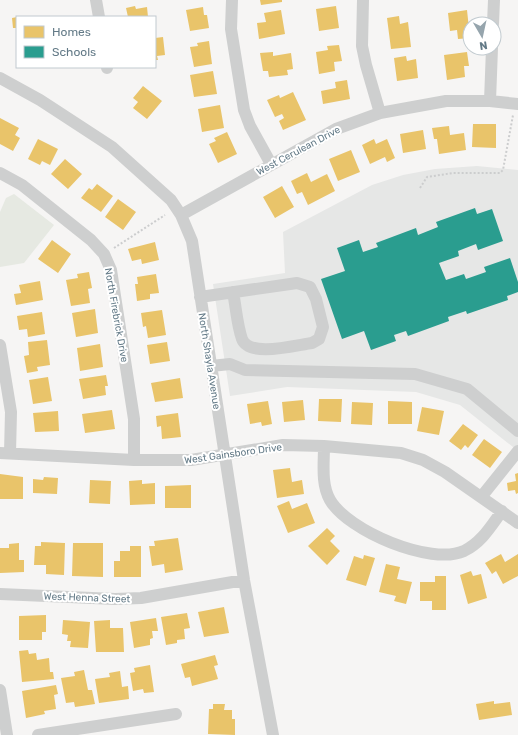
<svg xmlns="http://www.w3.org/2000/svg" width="518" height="735" font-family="Rubik,sans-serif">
<rect width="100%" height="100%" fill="#f6f5f4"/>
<path fill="#e6e7e6" d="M477,166L518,170V451L460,405L416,392L287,387L230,396L213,284L285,273L283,232L372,185L403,175L435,169Z"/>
<path fill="#e6e9e2" d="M14,194L54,225L24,263L0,267V212L6,198Z"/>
<path fill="#e9c46a" d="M260,0H282V2L261,5Z
M135,6L136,9L147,7L148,17H128L126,8Z
M336,6L339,28L319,31L316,9Z
M203,7L204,15H207L209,28L190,31L186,10Z
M281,10L285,34L259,39L257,23L266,22L264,13Z
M467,10L470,38L458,39L457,30L450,31L448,13Z
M399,16L400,24L408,22L411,47L391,49L387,18Z
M17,17V28H13L12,18Z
M163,37L165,55L157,56L158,60H155V38Z
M209,41L212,64L194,67L190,47L198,46L197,43Z
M339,45L342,61L334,62L335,71L319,74L316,52L328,50L327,46Z
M273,52V56L291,53L293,69L287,70L288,75L269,77L268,71H263L260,53Z
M467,52L469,66H464L465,77L447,80L444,55Z
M406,56L407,61L416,59L418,78L397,81L394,58Z
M213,71L217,94L194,97L190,75Z
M347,80L350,99L323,104L321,91L336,88L335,82Z
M143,86L162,101L147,119L133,108L138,102L133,98Z
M293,92L306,120L283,130L279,121L284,118L282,114L275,117L267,100L279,95L280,98Z
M220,105L224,128L202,132L198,109Z
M0,118L19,128L15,135L20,138L13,151L0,144Z
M473,124H496V148L472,147Z
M449,126L450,135L464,133L466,150L439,154L437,139H434L432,128Z
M423,130L426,149L403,153L400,134Z
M227,132L237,154L218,163L209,144L216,141L214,138Z
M38,139L58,149L50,165L42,161L40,165L28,159Z
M374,139L376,144L387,139L395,158L387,162L385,157L370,164L362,145Z
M351,150L360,172L338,181L329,159Z
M65,159L82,174L68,189L51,174Z
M307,173L311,182L327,174L335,191L308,205L302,192L297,194L291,181Z
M97,184L113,196L101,212L81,198L89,188L92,190Z
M282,186L294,207L275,218L263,197Z
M118,199L136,212L123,230L105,217Z
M52,240L71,254L58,273L38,259Z
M155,242L159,260L142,264L141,259L132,261L128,249Z
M89,272L92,288L88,289L90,303L71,306L66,280L78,278L77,274Z
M156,274L159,293L150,294V299L137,301L135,284H138L137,277Z
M40,281L43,300L16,305L14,294L21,293L19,285Z
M95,309L98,333L76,337L72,313Z
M162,310L166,335L148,338L146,326L143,327L141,313Z
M42,312L45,334L28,337L27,329L19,330L17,316Z
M47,340L50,365L37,367L38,371L27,373L24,356L29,355L28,342Z
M167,342L170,361L150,364L147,345Z
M100,344L103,367L80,371L77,348Z
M106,375L108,386H105L106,395L83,399L79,379Z
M48,377L52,401L33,404L29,380Z
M180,378L183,398L155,402L151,383Z
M319,399H342L341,422L318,421Z
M303,400L305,420L284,422L282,402Z
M268,401L272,424L262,426L261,422L250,424L247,404Z
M388,401L412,402V424H388Z
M352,402L373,403L372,425L351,424Z
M422,407L444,411L439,435L417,431Z
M112,410L115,429L85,433L82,414Z
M58,411L59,431L35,432L33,413Z
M178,413L181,437L162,439L161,426L157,427L156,416Z
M463,424L478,435L468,448L465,445L461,450L449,441Z
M484,439L502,452L490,468L472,455Z
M290,468L292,482L302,480L304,494L277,498L273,470Z
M518,473V493L516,494L515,490L508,491L507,483L516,481L515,474Z
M0,474L23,477V499H0Z
M44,477L58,478L57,494L33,493V479L43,480Z
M90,480L111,481L110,504L89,503Z
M142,480V484L155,483V504L130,505L129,481Z
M191,485V508H165V486Z
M289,501L292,509L307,503L315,523L288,533L277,506Z
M327,528L335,536L330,541L340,551L327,565L308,546Z
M178,538L183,570L165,573L164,564L152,566L149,546H155L154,541Z
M41,542L65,543L64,575L46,574V565H34L35,546H41Z
M19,543V560H24V572L0,573V548H9V544Z
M73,543H103V577L72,576Z
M130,546H141V577H114V561H120V551H130Z
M501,554L505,562L518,554V576L503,584L496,571L492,574L485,563Z
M364,555L375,558L366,586L346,580L354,556L363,559Z
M386,564L400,567L397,579L412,582L406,604L394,601L396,596L379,592Z
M471,571L473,576L481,574L487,598L468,604L460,575Z
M435,576H446V610H432V601H420V582H435Z
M224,607L229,633L204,637L198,612Z
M187,613L190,628L184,629L185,639L177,640V643L166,645L161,617Z
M46,615V632H42V640H19V616Z
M156,618L158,631H152L153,638L150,639V645L134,648L130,622Z
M63,620L90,622L88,648L70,647L71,641H67L68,635L62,634Z
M110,620V628H123L124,652H96L94,621Z
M28,650L29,654L36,653L37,660L49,658L50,672H53L54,679L22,682L19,651Z
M215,655L218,665L214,666L218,679L192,686L190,677L185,678L181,664Z
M150,665L154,692L144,693L143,689L133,691L130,673L135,672L134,668Z
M84,670L88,690H92L95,704L75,707L74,702L66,703L61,678L75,676L74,672Z
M120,671L122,687L128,686L129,699L99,703L95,679L110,677L109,673Z
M56,685L58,694L54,695L56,709L44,711L45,714L26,718L22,691Z
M494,701V704L510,702L512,715L479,720L476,704Z
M213,704H225L224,710H232V719H235V735L208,734L209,709H213Z"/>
<path fill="#2a9d8f" d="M475,208L477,214L492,209L503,241L478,250L476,244L458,251L459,256L439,263L446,280L464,274L466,279L486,272L484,267L510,258L518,282V292L507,296L508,300L467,314L466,311L448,317L449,321L408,336L406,331L394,335L396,341L371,350L364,331L342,339L321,279L345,271L337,248L359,240L363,252L378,247L376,243L416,228L418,235L438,227L436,222Z"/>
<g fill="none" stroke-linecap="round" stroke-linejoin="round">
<path stroke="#cccdce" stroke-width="2" stroke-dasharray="2 2" stroke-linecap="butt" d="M420,188L427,177L453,173H500L503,170L513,115
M114,248L165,215"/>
<path stroke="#cecfcf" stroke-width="12" d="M96,0L99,17
M232,0L231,29L244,110L250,126L271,164
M363,0L362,46L366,65L380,113
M493,24L494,0
M107,67V68
M0,78L40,100L112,147L171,200L181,215L192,241L244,580L273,735
M490,101L492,48
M0,173L22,185L91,240L104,254L111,270L134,419V460
M181,215L336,129L380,113L446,101H490L518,104
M200,297L297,283L310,287L316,299L323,327L319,339L312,343C296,345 249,358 242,339C237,325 236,307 233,292
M0,345L11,412L10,453
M211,366L230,364L245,370L415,374L467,389L518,431
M324,446C324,464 321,484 330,500C348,531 431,566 464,551C482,542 491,526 502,511
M0,453L134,460H191L283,445L324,446L401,453L423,460L445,472L518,523
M482,496L518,451
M0,594L115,599L141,598L244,580
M0,690L7,735
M38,735L176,714"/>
</g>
<g text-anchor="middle" stroke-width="4" stroke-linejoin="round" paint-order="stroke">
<g font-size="10" fill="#637a87" stroke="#fff">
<text transform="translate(298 150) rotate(-28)" y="4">West Cerulean Drive</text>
<text transform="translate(117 315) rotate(80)" y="4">North Firebrick Drive</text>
<text transform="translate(210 361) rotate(81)" y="4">North Shayla Avenue</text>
<text transform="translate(233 453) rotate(-8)" y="4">West Gainsboro Drive</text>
<text transform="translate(87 597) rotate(2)" y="4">West Henna Street</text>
</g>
</g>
<rect x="16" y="16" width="140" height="52" fill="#ffffff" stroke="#c1cacf"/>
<rect x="24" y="26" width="20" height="12" fill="#e9c46a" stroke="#c1cacf"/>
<text x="52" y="36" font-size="12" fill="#637a87">Homes</text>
<rect x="24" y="46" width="20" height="12" fill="#2a9d8f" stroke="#c1cacf"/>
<text x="52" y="56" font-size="12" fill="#637a87">Schools</text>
<g transform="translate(482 36) rotate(171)"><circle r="19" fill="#ffffff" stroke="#c1cacf"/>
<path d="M0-3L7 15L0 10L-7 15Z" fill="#96a5ad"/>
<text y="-6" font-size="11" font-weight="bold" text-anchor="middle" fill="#637a87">N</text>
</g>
</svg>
